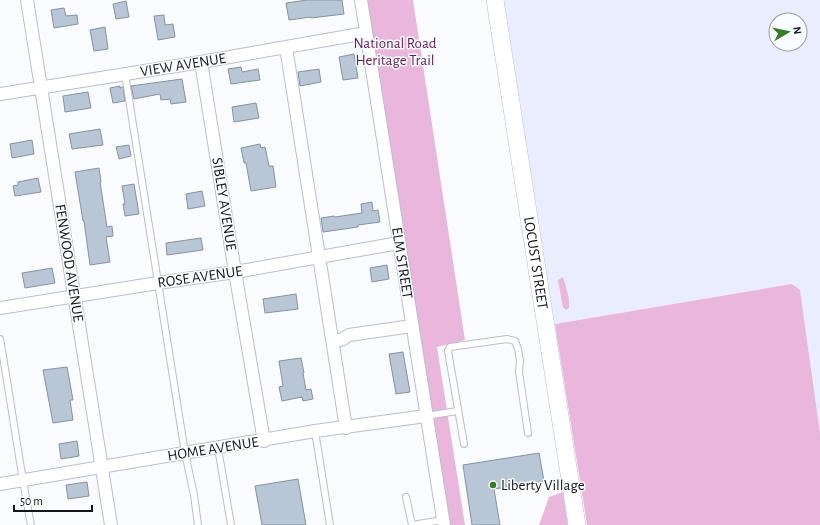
<svg xmlns="http://www.w3.org/2000/svg" width="820" height="525" font-family="'Alegreya Sans',sans-serif">
	<rect width="100%" height="100%" fill="#fafbff"/>
	<path fill="#eaedfd" fill-rule="evenodd" d="M504,0H820V433L800,291L793,284L555,324ZM776,20H800V44H776Z"/>
	<path fill="#e9b7dc" d="M361,0H413L465,340L437,347L465,525H444Z
		M563,277C566,288 570,297 569,308L566,310L563,307L558,280Z
		M792,284L800,290L820,433V525H587L555,324Z
		M563,492L568,525H539L549,497Z"/>
	<path fill="#b8c6d6" stroke="#8592a1" d="M307,0H342L344,14L311,18V17L289,20L286,3Z
		M126,1L129,17L116,19L113,4Z
		M64,8L66,16L77,15L78,24L54,28L51,10Z
		M164,15L165,25L173,24L175,37L158,40L154,16Z
		M105,27L108,49L94,51L90,30Z
		M354,54L358,78L343,80L339,57Z
		M241,67L242,72L258,69L260,80L231,84L228,69Z
		M319,69L321,82L300,86L298,72Z
		M182,79L186,102L171,104L170,99L161,100L160,94L134,99L131,86Z
		M120,86V88L123,87L125,101L113,103L110,88Z
		M88,92L91,108L65,112L63,96Z
		M256,103L259,118L234,122L232,107Z
		M100,129L103,145L72,149L69,134Z
		M32,140L34,154L12,158L10,144Z
		M260,144L261,148L265,147L269,166H273L276,187L251,191L246,163H244L241,148Z
		M129,145L131,156L119,159L116,147Z
		M99,168L101,182H100L107,227L112,226L113,236L106,237L110,262L90,265L84,221H83L75,172Z
		M38,178L41,192L15,196L13,186L18,185V182Z
		M134,184L139,214L125,216L123,204H125L122,186Z
		M202,191L205,206L188,209L186,194Z
		M372,202L373,211L378,210L380,222L358,225V227L323,232L321,218L334,216L335,217L362,213L361,204Z
		M201,238L203,250L167,255L166,243Z
		M387,265L389,279L372,282L370,268Z
		M52,268L55,283L25,288L22,273Z
		M296,294L298,309L265,313L263,299Z
		M403,352L410,392L396,394L389,354Z
		M301,358L304,373H303L306,390L311,389L313,399L303,401L302,397L282,401L279,387L283,386L279,361Z
		M67,367L73,400H70L73,420L53,423L43,370Z
		M77,441L79,456L61,459L59,444Z
		M539,453L544,481L494,489L500,525H472L463,465Z
		M298,479L306,525H262L255,486Z
		M87,482L89,496L68,499L66,485Z"/>
	<g fill="none" stroke-linecap="round" stroke-linejoin="round">
		<defs>
			<path id="lane" d="M125,74L185,453L194,495L198,525
				M0,339C11,401 19,463 31,525
				M426,416L457,411
				M315,431L330,525
				M464,444L448,351L450,347L507,339L515,341L518,349L520,361L519,372L528,433
				M218,448L231,525
				M406,497L412,525
				M412,525L443,520"/>
			<path id="street" d="M27,0L111,525
				M361,0L444,525
				M286,47L346,428
				M201,62L235,272L264,441
				M0,94L201,62L366,33
				M0,308L158,283L235,272L399,243
				M333,342L343,339L349,335L412,326
				M0,484L315,431L426,416"/>
			<g id="secondary">
				<path id="s1" d="M495,0L577,525"/>
			</g>
		</defs>
		<use href="#lane" stroke="#babdd0" stroke-width="8"/>
		<use href="#street" stroke="#babdd0" stroke-width="14"/>
		<use href="#secondary" stroke="#babdd0" stroke-width="18"/>
		<use href="#lane" stroke="#fff" stroke-width="6"/>
		<use href="#street" stroke="#fff" stroke-width="12"/>
		<use href="#secondary" stroke="#fff" stroke-width="17"/>
	</g>
	<circle fill="#337d24" stroke="#fafbff" stroke-width="1.5" cx="493" cy="485" r="4"/>
	<g text-anchor="middle" dominant-baseline="central" stroke-width="3" stroke-linejoin="round" paint-order="stroke">
		<g font-size="15" fill="#631d56" stroke="#fafbff">
			<text x="395" y="43">National Road<tspan x="395" dy="17">Heritage Trail</tspan></text>
		</g>
		<g font-size="15" fill="#14151c" stroke="#fafbff">
			<text transform="translate(183 65) rotate(-9)">VIEW AVENUE</text>
			<text transform="translate(224 204) rotate(81)">SIBLEY AVENUE</text>
			<text stroke="none"><textPath href="#s1" startOffset="266">LOCUST STREET</textPath></text>
			<text transform="translate(69 263) rotate(81)">FENWOOD AVENUE</text>
			<text transform="translate(402 263) rotate(81)">ELM STREET</text>
			<text transform="translate(200 277) rotate(-8)">ROSE AVENUE</text>
			<text transform="translate(213 449) rotate(-9)">HOME AVENUE</text>
		</g>
		<g font-size="15" fill="#14151c" stroke="#fafbff" text-anchor="start">
			<text x="501" y="485">Liberty Village</text>
		</g>
	</g>
	<g transform="translate(788 32) rotate(81)"><circle r="19" fill="#fafbff" stroke="#9e9fa4"/>
	<path d="M0-3L7 15L0 10L-7 15Z" fill="#337d24"/>
	<text y="-6" font-size="11" font-weight="bold" text-anchor="middle" fill="#14151c">N</text>
	</g>
	<path d="M14 505v6h78v-6" fill="none" stroke="#14151c" stroke-width="2"/>
	<text x="20" y="505" font-size="12" fill="#14151c" stroke="#fafbff" stroke-width="3" paint-order="stroke">50 m</text>
</svg>
